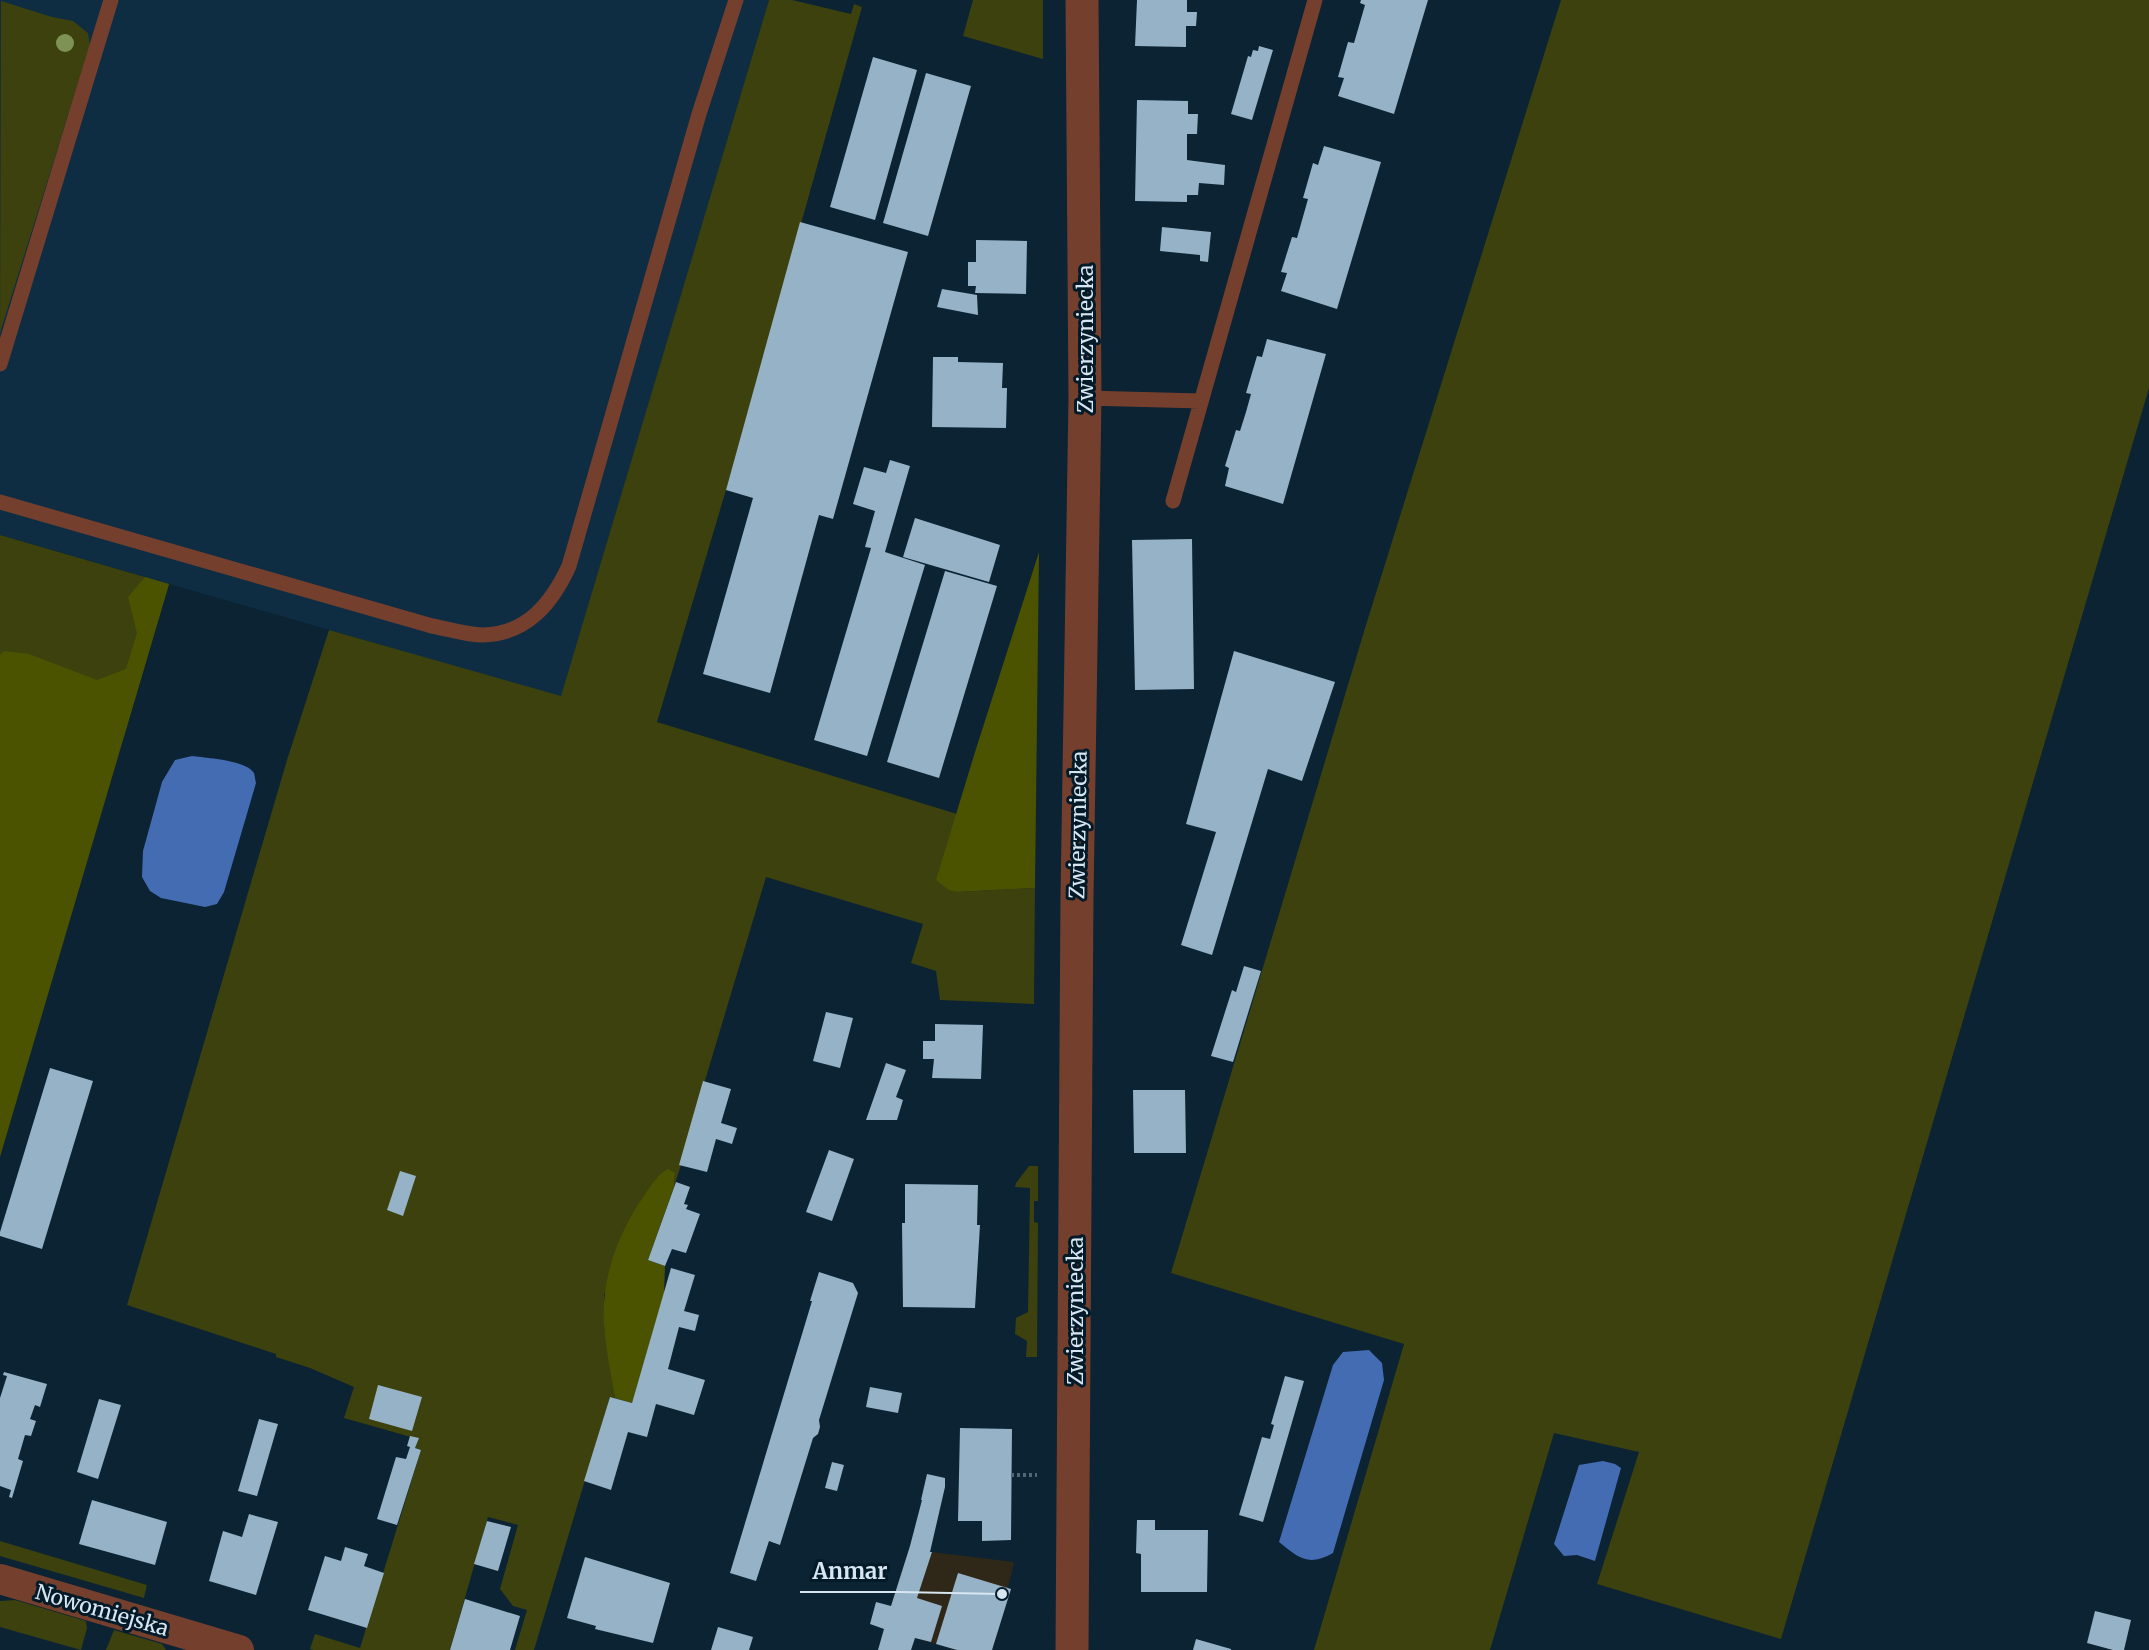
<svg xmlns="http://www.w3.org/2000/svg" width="2149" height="1650" font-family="Merriweather,serif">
	<rect width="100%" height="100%" fill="#0b2333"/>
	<path fill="#2f2717" d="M910,1546L932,1552L1014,1562L1008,1588L1011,1589L992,1650H957L884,1629Z"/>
	<path fill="#0e2d42" d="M0,0H769L561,697L0,535Z"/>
	<path fill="#3c410e" d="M769,0H792L851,14L854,4L862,7L726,490L657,722L957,814L937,880L957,892L1035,888L1034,1004L940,1000L936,971L911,963L923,924L766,877L680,1164L681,1165L674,1187L675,1173L604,1294V1325L615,1398L610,1397L534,1650H515L527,1610L513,1606L500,1589L518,1525L488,1517L450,1650H314L310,1649L315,1634L360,1648L421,1450L415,1448L418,1439L344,1418L354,1387L310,1368L276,1357V1354L127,1305L287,760L329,630L561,696Z
		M973,0H1043V59L963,36Z
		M1561,0H2149V388L1781,1639L1597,1584L1639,1452L1554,1433L1490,1650H1314L1404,1344L1171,1273L1366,625Z
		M1,1L52,17L73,21L88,33L90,45L0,333Z
		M0,535L169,584L122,743L0,708Z
		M1029,1166H1038V1201H1034V1222L1038,1223L1037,1357H1026L1027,1341L1015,1334L1016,1318L1028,1312L1030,1188L1015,1187L1016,1183Z
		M0,1541L147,1585L144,1598L0,1556Z
		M15,1600L86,1621L87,1628L81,1650L0,1627V1601Z
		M114,1630L162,1644L166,1650H106Z"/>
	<path fill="#4c5300" d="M1039,552L1035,888L957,892L949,890L936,880L975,752Z
		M145,577L169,584L0,1157V655L4,651L29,654L97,680L126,669L137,633L128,597Z
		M668,1169L675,1173L674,1187L648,1260L665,1266L664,1294L632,1403L615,1398C611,1374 606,1350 604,1325C601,1282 616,1239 639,1203C648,1191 655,1176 668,1169Z"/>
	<path fill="#446cb3" d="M192,756C206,758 246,760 254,773C255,776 255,780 256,783L224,892L217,904L205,907L161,898L150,891L142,877L143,851L162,782L175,760Z
		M1369,1350L1382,1363L1384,1380L1333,1553C1308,1567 1299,1558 1279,1542L1333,1365L1343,1352Z
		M1603,1461L1615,1464L1621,1468L1595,1561L1577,1555L1564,1556L1554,1544L1579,1465Z"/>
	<path fill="#96b2c6" d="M1137,0H1187V12H1197L1196,26H1186V47L1135,46Z
		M1361,0H1428L1394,114L1338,96L1344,78L1338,77L1348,42L1354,43L1365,5L1360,3Z
		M1259,46L1273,50L1252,120L1231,114L1248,56L1251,57L1253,50L1258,51Z
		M873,57L917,70L875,220L830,207Z
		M926,73L971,86L928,236L883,223Z
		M1137,100L1188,101V114H1198L1197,134H1187V160L1225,165L1224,185L1199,183L1198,195H1187V202L1135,201Z
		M1324,146L1381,162L1337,309L1281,291L1287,273L1281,272L1292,237L1297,238L1308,199L1303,198L1313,163L1318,165Z
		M800,222L908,252L833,519L819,515L770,693L703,674L753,498L726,490Z
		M1162,227L1211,232L1208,262L1200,261V255L1160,251Z
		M976,240L1027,241L1026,294L975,293L976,286H968V262H976Z
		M942,289L977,295L978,315L937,307Z
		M1267,339L1326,354L1283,504L1225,486L1229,468L1225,466L1236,430L1240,431L1246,412L1251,394L1246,393L1257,356L1262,357Z
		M933,357H958V362L1003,363L1002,388H1007L1006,428L932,427Z
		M890,460L910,466L885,552L925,565L867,756L814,740L871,548L865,547L875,511L853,504L864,467L886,473Z
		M915,518L1000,545L989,582L903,557Z
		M1192,539L1194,689L1135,690L1132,540Z
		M945,571L997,586L939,778L887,762Z
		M1234,651L1335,682L1302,781L1268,769L1212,955L1181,945L1216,832L1186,824Z
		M1244,966L1261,971L1233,1062L1211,1056L1232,990L1236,992Z
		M826,1012L853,1018L840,1068L813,1061Z
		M935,1024L983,1025L981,1079L932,1078L934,1059H923V1041H935Z
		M886,1063L906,1070L896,1097L903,1100L897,1120H866Z
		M50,1068L93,1081L42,1249L0,1236V1232Z
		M703,1081L731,1089L721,1123L737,1128L732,1144L716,1139L707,1172L679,1165Z
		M1133,1090H1185L1186,1153H1134Z
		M829,1150L854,1159L832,1221L806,1212Z
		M400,1171L416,1176L403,1216L387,1210Z
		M676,1182L690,1187L684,1204L688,1205L686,1209L700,1214L686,1253L672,1249L665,1266L648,1260Z
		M905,1184L978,1185L977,1225H980L975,1308L903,1307L902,1223H905Z
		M671,1268L695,1275L684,1311L699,1315L695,1331L679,1327L668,1369L705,1380L694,1415L656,1404L647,1437L628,1432L611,1490L584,1481L610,1397L632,1403Z
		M819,1272L853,1283L858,1293L819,1420L820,1427L818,1434L813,1438L780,1545L769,1541L756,1581L730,1573L812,1301H810Z
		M4,1372L47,1384L40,1407L35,1405L30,1419L36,1421L31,1436L25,1435L18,1459L23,1461L12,1498L9,1497L11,1490L0,1486V1398L7,1376L3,1375Z
		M1285,1376L1304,1381L1263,1522L1239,1515L1262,1437L1270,1439L1274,1425L1271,1424Z
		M378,1385L422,1397L412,1431L369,1419Z
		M870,1387L902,1393L898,1413L866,1407Z
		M99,1399L121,1405L98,1479L77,1472Z
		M259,1419L278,1424L257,1496L238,1491Z
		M960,1428L1012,1429L1011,1540L982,1541V1521H958Z
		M410,1436L419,1438L415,1448L421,1450L397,1525L377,1519L396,1457L406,1459L410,1447L407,1446Z
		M832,1462L844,1465L837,1491L825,1488Z
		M927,1474L945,1478V1487L930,1552H932L917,1598L942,1606L931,1642L915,1638L911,1650H878L884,1629L870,1624L876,1602L891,1606L910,1546L922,1500H921Z
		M92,1500L167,1522L155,1565L79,1544Z
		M249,1514L278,1522L256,1595L209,1581L223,1531L242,1537Z
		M1137,1520H1155V1530H1208L1207,1592H1141V1554L1136,1553Z
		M487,1521L511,1527L498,1571L474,1564Z
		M345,1547L368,1554L364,1566L384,1573L367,1628L308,1610L325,1556L341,1561Z
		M585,1557L670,1583L653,1643L595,1629L596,1626L567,1618Z
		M958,1573L1011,1589L992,1650H957L936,1644Z
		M465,1599L520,1616L510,1650H450Z
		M2095,1611L2131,1620L2124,1650H2113L2087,1643Z
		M718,1627L753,1637L749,1650H711Z
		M1196,1639L1231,1649V1650H1193Z"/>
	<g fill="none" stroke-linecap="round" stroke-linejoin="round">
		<path stroke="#516674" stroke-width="4" stroke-dasharray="3 3" stroke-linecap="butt" d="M1011,1475H1037"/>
		<path stroke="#753f2d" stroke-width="15" d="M0,364L111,0
			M1085,398L1201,401
			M1173,501L1315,0
			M0,502L432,626C449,629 466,635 483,635C527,634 552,603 569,566L699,114L736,0"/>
		<path stroke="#753f2d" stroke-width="30" d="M0,1579L239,1650"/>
		<path stroke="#753f2d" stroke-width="33" d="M1072,1650L1077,897L1085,398L1082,0"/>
	</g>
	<circle fill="#7f9255" cx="65" cy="43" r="9"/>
	<g text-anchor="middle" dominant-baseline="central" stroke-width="6" stroke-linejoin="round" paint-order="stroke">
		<g font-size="21" fill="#d8e6f1" stroke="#031a29">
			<text transform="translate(1085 339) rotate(-90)">Zwierzyniecka</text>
			<text transform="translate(1078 825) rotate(-89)">Zwierzyniecka</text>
			<text transform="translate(1075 1311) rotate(-90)">Zwierzyniecka</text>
			<text transform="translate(102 1610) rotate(16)">Nowomiejska</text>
		</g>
	</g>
	<path fill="none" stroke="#d8e6f1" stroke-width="2" d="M1002 1594L899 1592H800"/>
	<circle fill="#d8e6f1" stroke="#031a29" stroke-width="2" cx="1002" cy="1594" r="6"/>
	<g font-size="22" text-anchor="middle" font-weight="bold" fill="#d8e6f1" stroke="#031a29" stroke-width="6" stroke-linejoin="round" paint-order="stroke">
		<text x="850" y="1579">Anmar</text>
	</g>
</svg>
